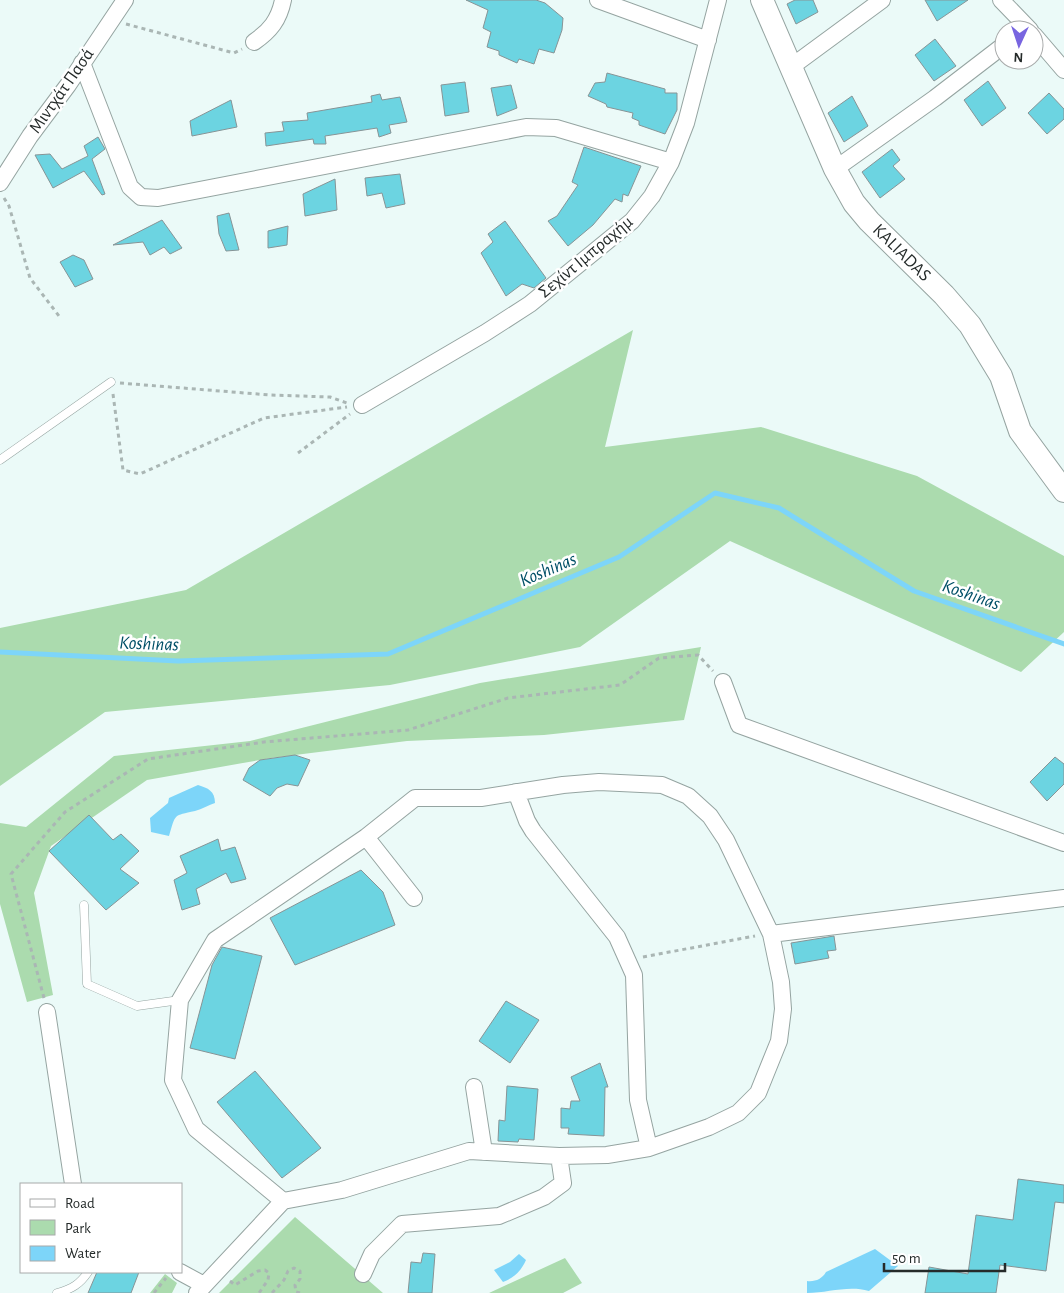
<svg xmlns="http://www.w3.org/2000/svg" width="1064" height="1293" font-family="'Alegreya Sans',sans-serif">
	<rect width="100%" height="100%" fill="#ebfaf8"/>
	<path fill="#abdbae" d="M633,330L605,447L761,427L917,476L1064,556V632L1021,672L730,541L580,647L390,685L105,712L0,786V628L186,590Z
		M701,647L684,720L544,735L407,741L271,758L147,780L51,846L34,893L53,995L27,1002L0,904V823L26,827L114,756L250,741L480,683Z
		M295,1217L383,1293H219Z
		M565,1258L582,1283L563,1293H489Z
		M165,1274L177,1283L172,1293H150Z"/>
	<path fill="#7dd5f9" d="M198,785C208,788 215,791 215,803C209,805 202,809 195,811C173,816 176,813 169,836L151,832L150,818L168,803L169,798Z
		M875,1249L898,1266L869,1291C848,1285 828,1293 807,1293V1281C815,1282 822,1279 826,1272Z
		M519,1254L526,1260C521,1271 514,1278 503,1282L494,1270L510,1262Z"/>
	<g fill="none" stroke-linecap="round" stroke-linejoin="round">
		<path stroke="#7dd5f9" stroke-width="5" d="M0,652L178,661L388,654L619,557L715,493L779,508L914,591L1064,644"/>
	</g>
	<path fill="#6cd4e1" stroke="#879496" d="M466,0H536L545,3L563,18L562,30L554,53L539,49L534,64L519,59L517,63L499,55V51L487,47L491,32L483,28L488,10Z
		M795,0H813L818,12L796,24L787,4Z
		M925,0H968L937,21Z
		M935,39L956,66L934,81L915,55Z
		M607,73L665,89V93H677V110L665,134L639,125V121L632,118L633,113L607,107L606,104L588,96L595,83L605,82Z
		M988,81L1006,108L982,126L964,100Z
		M465,82L469,112L445,116L441,85Z
		M511,85L517,108L497,116L491,88Z
		M1049,93L1064,109V119L1047,134L1028,113Z
		M380,94L382,100L400,97L407,122L389,125L391,133L379,137L377,128L325,136L326,144H314L313,139L266,146L265,133L284,131L282,122L308,120L307,113L372,102L371,96Z
		M852,96L868,126L844,142L828,113Z
		M231,100L237,127L192,136L190,121Z
		M98,137L105,149L92,159L105,194L102,195L84,171L53,188L35,155L50,154L62,169L88,156L84,146Z
		M584,147L641,166L628,196L623,194L622,202L615,199L593,225L568,246L548,221L557,216L578,185L572,182Z
		M892,149L900,160L893,166L905,179L880,198L862,172Z
		M400,174L405,204L386,208L382,193L367,196L365,178Z
		M335,179L337,210L305,216L303,194Z
		M229,213L239,250L226,251L219,234L217,216Z
		M162,220L182,248L170,254L164,247L150,255L143,242L113,245Z
		M505,221L546,278L534,288L522,284L506,296L481,253L493,242L488,234Z
		M288,226L287,245L268,248V231Z
		M73,255L84,260L93,279L75,287L60,262Z
		M295,755L310,760L298,786L287,784L277,788L270,796L243,780L249,768L260,760Z
		M1055,757L1064,764V784L1047,801L1030,782Z
		M89,815L113,840L121,834L139,851L120,869L139,883L106,910L49,851Z
		M218,839L221,851L235,847L246,879L231,883L226,873L196,889L200,904L182,910L174,880L187,873L180,856Z
		M361,870L383,892L395,925L295,965L270,918Z
		M834,936L836,950L827,951L829,958L795,964L791,943Z
		M222,947L262,956L235,1059L190,1048L212,965Z
		M506,1001L539,1020L510,1063L479,1041Z
		M600,1063L608,1087H605L604,1136L568,1134L569,1128H561V1108L570,1109L571,1101H580L571,1077Z
		M255,1071L321,1148L282,1178L217,1102Z
		M507,1086L538,1089L534,1140L519,1139L518,1142L498,1141L499,1120L505,1121Z
		M1018,1179L1064,1185V1203L1055,1202L1046,1271L1000,1265L996,1293H925L929,1267L968,1274L976,1215L1013,1220Z
		M423,1253L435,1254L432,1293H408L411,1262L421,1263Z
		M97,1272H139L131,1293H88Z"/>
	<g fill="none" stroke-linecap="round" stroke-linejoin="round">
		<defs>
			<path id="lane" d="M0,460L111,382
				M84,905L87,984L137,1006L180,1000
				M57,1293C72,1289 80,1284 88,1272"/>
			<path id="street" d="M598,0L708,40
				M1001,0L1030,30
				M1034,35L1064,70
				M254,42C270,31 279,20 283,0
				M82,63L130,187L141,197L158,198L526,127L556,128L671,162
				M791,67L882,0
				M835,169L935,98L1004,45
				M0,183L30,136L68,85L125,0
				M362,405L485,333L530,304L632,221L652,196L671,162L686,123L718,0
				M723,682L739,725L1064,843
				M599,782L662,785L688,796L710,816L726,840L771,934L781,982L783,1009L779,1041L758,1093L738,1113L709,1127L649,1148L607,1155L559,1156L469,1151L342,1190L283,1201L196,1129L173,1080L180,1000L215,940L366,837L415,798H481L563,785Z
				M516,792L527,821L533,831L617,937L634,975L638,1100L649,1148
				M366,837L414,898
				M771,934L1064,898
				M47,1012L73,1184
				M474,1087L484,1152
				M180,1272L204,1285
				M363,1274L372,1254L402,1224L499,1216L544,1197L563,1183L559,1156
				M197,1293L283,1201"/>
			<g id="secondary">
				<path id="s1" d="M762,0L835,169L854,203L869,221L944,295L970,325L1001,376L1020,431L1064,491"/>
			</g>
		</defs>
		<use href="#lane" stroke="#95a4a1" stroke-width="9"/>
		<use href="#street" stroke="#95a4a1" stroke-width="18"/>
		<use href="#secondary" stroke="#95a4a1" stroke-width="24"/>
		<path stroke="#aab6b4" stroke-width="3" stroke-dasharray="4 4" stroke-linecap="butt" d="M126,24L234,53L242,49
			M4,198L9,206L30,278L59,316
			M120,383L270,395L330,397L347,403
			M113,394L123,470L140,474L264,418L347,407
			M298,453L350,414
			M643,957L755,936
			M44,998L11,874L65,812L148,759L264,742L408,730L508,698L620,685L659,658L698,655L713,671
			M230,1281L235,1285L258,1271L265,1270L269,1273L268,1280L259,1293
			M154,1293L166,1278
			M272,1293L284,1280L288,1271L294,1268L300,1271V1279L295,1285L296,1292L300,1293"/>
		<use href="#lane" stroke="#fff" stroke-width="8"/>
		<use href="#street" stroke="#fff" stroke-width="16"/>
		<use href="#secondary" stroke="#fff" stroke-width="22"/>
	</g>
	<g text-anchor="middle" dominant-baseline="central" stroke-width="5" stroke-linejoin="round" paint-order="stroke">
		<g font-size="18" fill="#252b2a" stroke="#fff">
			<text transform="translate(62 91) rotate(-55)">Μιντχάτ Πασά</text>
			<text stroke="none"><textPath href="#s1" startOffset="292">KALIADAS</textPath></text>
			<text transform="translate(586 257) rotate(-40)">Σεχίντ Ιμπραχήμ</text>
		</g>
		<g font-size="19" font-style="italic" fill="#004f67" stroke="#fff">
			<text transform="translate(548 570) rotate(-23)">Koshinas</text>
			<text transform="translate(971 595) rotate(19)">Koshinas</text>
			<text transform="translate(149 644) rotate(2)">Koshinas</text>
		</g>
	</g>
	<rect x="20" y="1183" width="162" height="90" fill="#ffffff" stroke="#a8aaaa"/>
	<rect x="30" y="1199" width="25" height="8" fill="#ffffff" stroke="#a8aaaa"/>
	<text x="65" y="1208" font-size="15" fill="#252b2a">Road</text>
	<rect x="30" y="1220" width="25" height="15" fill="#abdbae" stroke="#a8aaaa"/>
	<text x="65" y="1233" font-size="15" fill="#252b2a">Park</text>
	<rect x="30" y="1246" width="25" height="15" fill="#7dd5f9" stroke="#a8aaaa"/>
	<text x="65" y="1258" font-size="15" fill="#252b2a">Water</text>
	<g transform="translate(1019 45) rotate(183)"><circle r="24" fill="#ffffff" stroke="#a8aaaa"/>
	<path d="M0-4L9 19L0 12L-9 19Z" fill="#7865e0"/>
	<text y="-8" font-size="14" font-weight="bold" text-anchor="middle" fill="#252b2a">N</text>
	</g>
	<path d="M884 1263v8h121v-8" fill="none" stroke="#252b2a" stroke-width="2.5"/>
	<text x="892" y="1263" font-size="15" fill="#252b2a" stroke="#ffffff" stroke-width="4" paint-order="stroke">50 m</text>
</svg>
